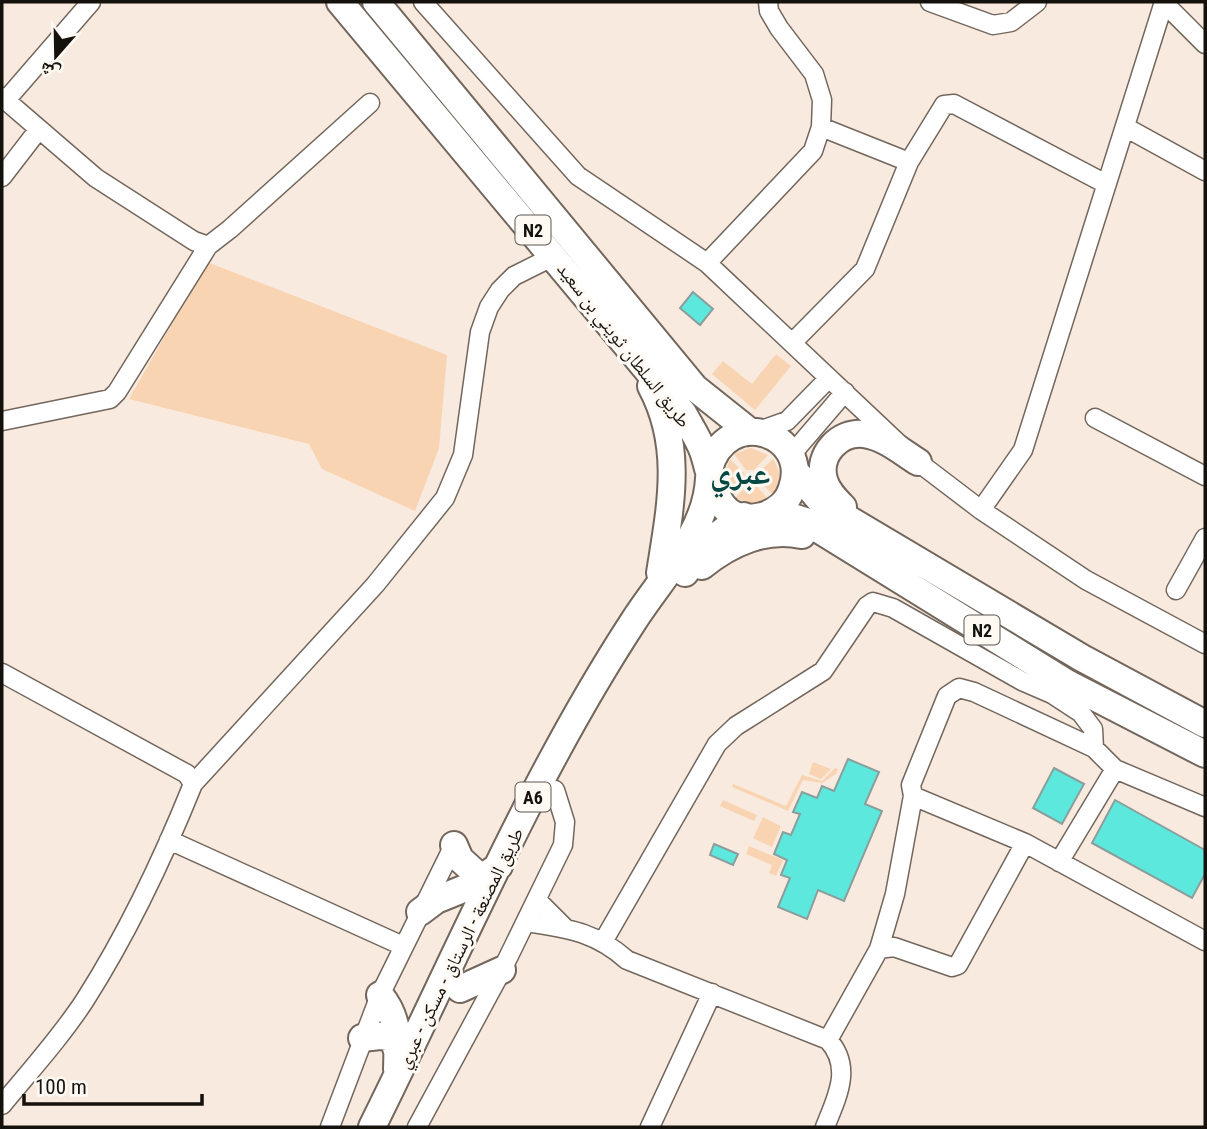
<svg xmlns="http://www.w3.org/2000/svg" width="1207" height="1129" font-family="'Roboto Condensed','Noto Naskh Arabic',sans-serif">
	<rect width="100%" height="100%" fill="#f8eade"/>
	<path fill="#f9d4b3" d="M207,262L447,355L439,448L415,511L322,469L309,444L129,399Z
		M776,354L791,366L755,410L712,374L723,361L752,384Z
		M751,448L768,455L754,470H746L734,454Z
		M730,459L745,474L744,479L730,494L724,476Z
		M773,459C781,471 782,484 773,495L758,480V473Z
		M749,483L755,484L768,499L752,504L735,498Z
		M813,762L831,769L821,779L809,774Z
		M835,768L838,769L836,774L822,783L803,780L788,811L732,787L733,784L786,806L802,775L822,781Z
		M723,800L757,815L754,821L720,806Z
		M763,817L781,826L772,847L753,838Z
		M749,846L783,860L776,876L769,873L772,865L746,854Z"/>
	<path fill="#5de8de" stroke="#8a9e9c" stroke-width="2" d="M693,292L713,309L700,325L680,308Z
		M848,759L879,772L865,804L882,811L844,901L818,890L807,919L778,907L790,878L781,875L787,860L774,854L783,832L791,835L800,814L793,812L802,792L817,798L822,786L834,791Z
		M1054,768L1084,784L1062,824L1033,808Z
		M1115,800L1205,850V874L1192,898L1092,843Z
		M714,844L738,854L733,865L710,855Z"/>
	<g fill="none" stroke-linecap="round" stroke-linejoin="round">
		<defs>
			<path id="minor" d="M423,2L578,176L707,263L918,462L981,510L1086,580L1205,644
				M930,2L993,25L1011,22L1037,2
				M1163,2L1205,44
				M2,97L96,178L194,241L208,246
				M6,100L91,2
				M821,127L909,162
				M1125,127L1205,171
				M2,177L39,129
				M707,263L813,151L821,127L822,100L814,74L779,28L769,11L768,2
				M792,343L865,269L909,162L944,105L954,104L1106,184
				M1095,418L1205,476
				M2,421L110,399L117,392L208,246L230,229L370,103
				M759,431L787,421L829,378
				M791,455L845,392
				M981,510L1023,450L1164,2
				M1176,590L1205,538
				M2,673L187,774L193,784C164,856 127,934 85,1000C61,1037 30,1071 2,1105
				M193,784L375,585L445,498L463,455L480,332L489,307L500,290L514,276L554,256
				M913,796L1025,843L1205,941
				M169,840L403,946
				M1059,862L1115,769
				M537,900L566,929
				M526,922C568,929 594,931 627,960L828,1040C853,1067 837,1097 825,1127
				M604,940L717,744L736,726L823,671L867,606L873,602L893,608L1022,681L1052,694L1081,713L1093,729L1094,748L1115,769L1205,807
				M879,949L894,947L952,967L958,965L1025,843
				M828,1040L879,949L895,894L913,796L911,785L947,696L959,688L974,692L1094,748
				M330,1127L380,995L454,845
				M417,1127L502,970L563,845L565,822L555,790
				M650,1127L712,993"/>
			<path id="highway" d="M340,2L683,413C690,426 698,438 703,451C713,481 715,527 762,516C776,512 788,502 792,488C811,432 726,405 709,469
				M376,2L695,388L749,431
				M651,386C684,447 670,509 660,573
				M795,471L823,504L1082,658L1205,724
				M843,507C835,499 827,491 824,480C817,455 839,431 864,434C883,436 902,452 918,462
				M759,517L786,515L805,521L1067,683L1205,754
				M702,566C730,543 766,527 802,535
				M685,573L709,541L744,516
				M454,845L460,859L481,878
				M420,912L436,900L468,887L499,866
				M460,989L502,970
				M380,995C399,1018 398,1041 397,1069
				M362,1038L380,1036L393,1038L398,1054
				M372,1127C456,958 530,780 633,622C661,578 707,532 709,478"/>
		</defs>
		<use href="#minor" stroke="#73675d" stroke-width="21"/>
		<use href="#highway" stroke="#73675d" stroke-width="30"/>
		<use href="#minor" stroke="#fff" stroke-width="18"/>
		<use href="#highway" stroke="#fff" stroke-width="26"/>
	</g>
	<g text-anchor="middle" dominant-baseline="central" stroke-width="6" stroke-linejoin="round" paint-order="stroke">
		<g fill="#fff9f4" stroke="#5b5752" stroke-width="2">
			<rect x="515.5" y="215.5" width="35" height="29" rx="5"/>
			<rect x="964.5" y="615.5" width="35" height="29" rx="5"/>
			<rect x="515.5" y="782.5" width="35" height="29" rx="5"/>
		</g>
		<g font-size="18" font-weight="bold" fill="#15110d">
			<text x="533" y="230">N2</text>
			<text x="982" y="630">N2</text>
			<text x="533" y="797">A6</text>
		</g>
		<g font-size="19" fill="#15110d" stroke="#fff9f4">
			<text transform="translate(624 345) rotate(52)">طريق السلطان ثويني بن سعيد</text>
			<text transform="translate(460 948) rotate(-64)">طريق المصنعة - الرستاق - مسكن - عبري</text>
		</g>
		<g font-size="33" font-weight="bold" fill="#074844" stroke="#fff9f4">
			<text x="740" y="472">عبري</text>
		</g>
	</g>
	<rect width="1207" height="1129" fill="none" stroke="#15110d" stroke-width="7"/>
	<g transform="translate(56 56) rotate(200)" stroke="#fff9f4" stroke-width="5" paint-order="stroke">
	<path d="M0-5L12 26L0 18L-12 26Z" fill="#15110d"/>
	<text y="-10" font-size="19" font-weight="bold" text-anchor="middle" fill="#15110d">ش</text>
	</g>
	<path d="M24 1094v10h178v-10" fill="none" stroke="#15110d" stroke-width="3.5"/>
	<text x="35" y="1094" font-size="21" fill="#15110d" stroke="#fff9f4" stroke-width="5" paint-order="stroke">100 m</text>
</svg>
